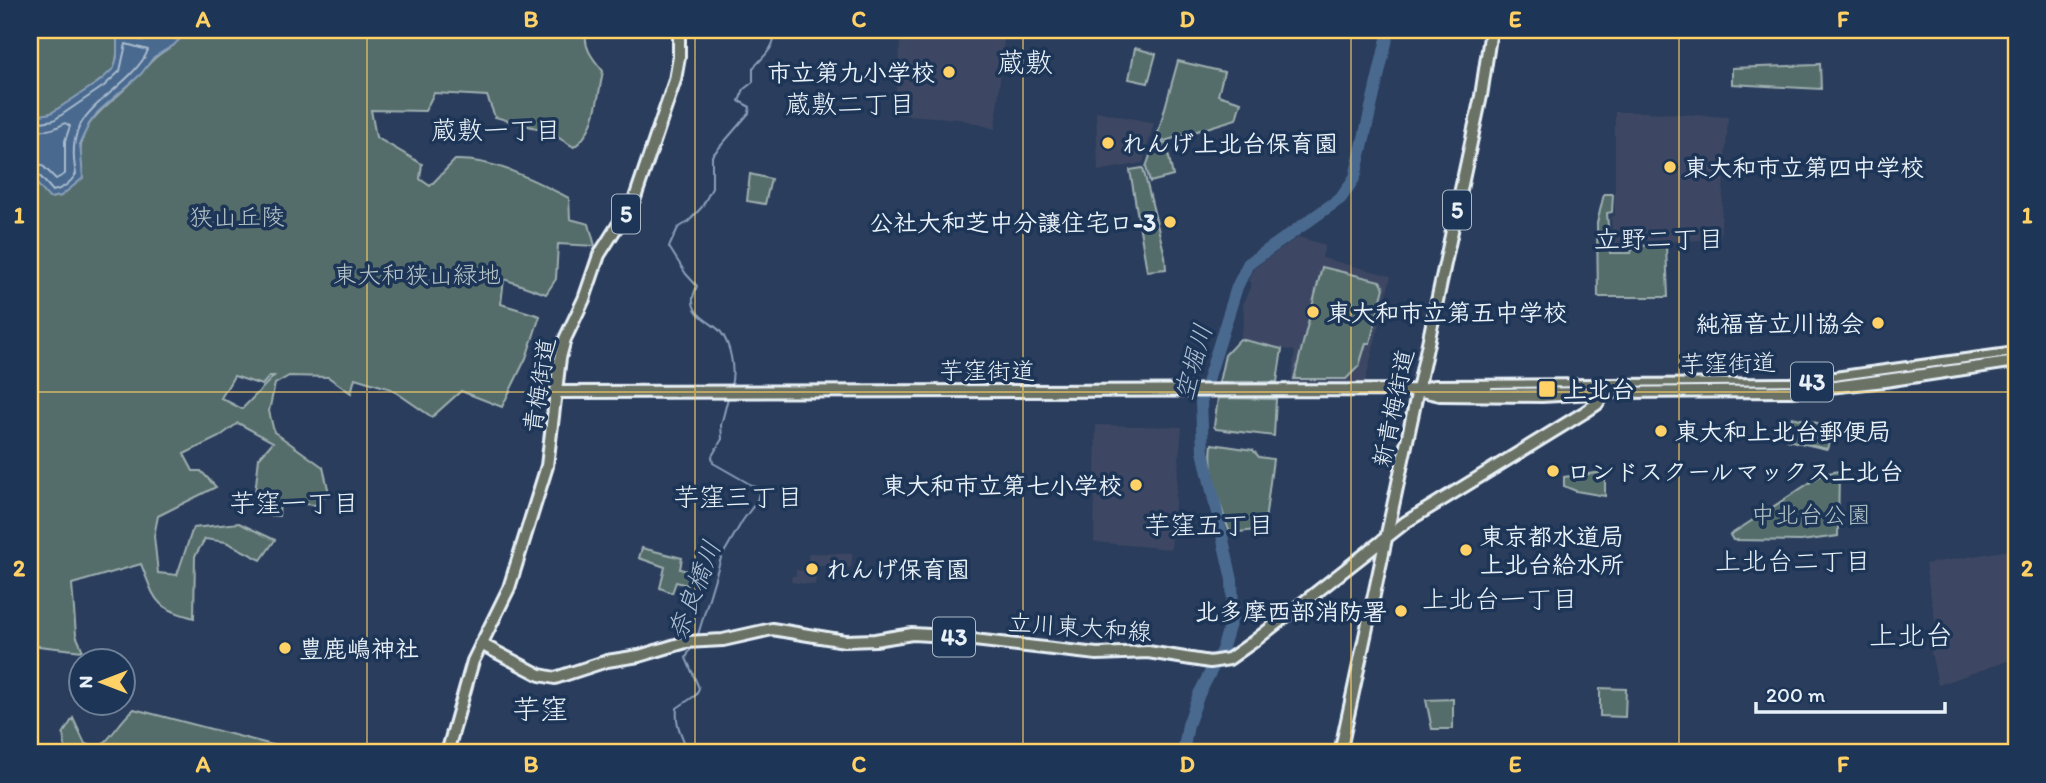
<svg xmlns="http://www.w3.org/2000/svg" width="2046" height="783" font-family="Itim,'Klee One',sans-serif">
	<rect width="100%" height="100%" fill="#2b3d5c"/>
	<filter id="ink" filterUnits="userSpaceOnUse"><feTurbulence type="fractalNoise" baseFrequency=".0143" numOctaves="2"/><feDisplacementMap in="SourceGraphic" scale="14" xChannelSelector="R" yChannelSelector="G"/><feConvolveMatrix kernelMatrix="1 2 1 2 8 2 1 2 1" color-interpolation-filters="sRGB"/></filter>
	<g filter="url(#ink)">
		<path fill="#3c4763" d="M901,30H1005L995,129L960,119L894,114Z
			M1096,111L1154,123L1143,163L1098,171Z
			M1615,112H1647L1728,117L1720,239L1632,243L1631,248H1614L1611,217L1615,216Z
			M1298,237L1325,245L1322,258L1391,276L1365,382H1291L1295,351L1262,345L1240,338L1244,321L1243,303L1252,283L1248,281L1254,268Z
			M1096,425L1182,427L1171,549L1094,542Z
			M2016,549V658L1938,685L1930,647L1939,642L1925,564Z
			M809,553L852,554V565L850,568L817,566L815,585L791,582L792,576H796V570L806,571Z"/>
		<path fill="#546d6a" stroke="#9eafb1" stroke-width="2" fill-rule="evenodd" d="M30,30H117C117,42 119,57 114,68C109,76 61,109 51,113C44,117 37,114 30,112Z
			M127,30H587C582,46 593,59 603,71C598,95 596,132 574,147L547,131L495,117L487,96L434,93L425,111L371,110L376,137L422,164L420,179L430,186L455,160C496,159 533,180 569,198L570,219L589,224L595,246L558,244L556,279L546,294L504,279L501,304L540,316L526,358L502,407L461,391L432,417L391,389L355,378L351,393L328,377L289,376L275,384L269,411L274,432L323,467L329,493L315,505L280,502L279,516L266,515L255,493L259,458L273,442L238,423L219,437L184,454L193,471H201L216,487L158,516L154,536L158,573L177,575L193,528L239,523L275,540L261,560L226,542L205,539L195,556L194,618C153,607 156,601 141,564L72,584L76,635L83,651L30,645V176L50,198L61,196L83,172C71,126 102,112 129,85C148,67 150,58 174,45L173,37C156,39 137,47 127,30ZM234,376L262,385L270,376H274L242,409L221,398Z
			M1135,48L1156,54L1148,83L1129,79Z
			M1178,61L1224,72L1218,95L1241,102L1236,119L1155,144Z
			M1820,63L1821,89L1732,84V68L1816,65Z
			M1166,143L1173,176L1150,182L1146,167L1153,147Z
			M1143,168L1165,256L1166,269L1147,271L1130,170Z
			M750,174L771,179L765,204L747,201Z
			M1604,194H1613L1612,212L1607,213L1610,253H1631L1633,246L1666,245L1668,297H1598L1597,223Z
			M1322,267L1380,281L1384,288L1370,343H1366L1359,366L1346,379H1294Z
			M1240,339L1282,349L1277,382H1219L1225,355Z
			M1218,398L1276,399L1274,436L1216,429L1214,426Z
			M1792,417L1834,427L1827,449L1787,440Z
			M1212,444L1253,450L1259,457L1273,459L1264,529L1230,533C1220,505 1208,474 1212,444Z
			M1839,471L1838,536L1801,541L1733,540L1730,535L1823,474Z
			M1605,472V496L1576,491L1564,486V477Z
			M642,548L682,558L680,569L691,572L687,585L676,582L672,593L660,588L665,567L639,558Z
			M1600,688L1626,689L1625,717L1600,716Z
			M1453,699V729H1432L1426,700Z
			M134,709L280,747L293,753H66L63,734L73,718L85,744L99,748C114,735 119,722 134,709Z"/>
		<path fill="#49698f" stroke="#899fb9" stroke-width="2" d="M117,30H127C139,52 162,30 179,40L174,45L154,57L141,74L98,112L89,124L80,143L83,178L61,196L49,198L30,176V112L41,115L51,113L100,81L114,68L117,57Z"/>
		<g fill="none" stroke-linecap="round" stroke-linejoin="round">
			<path stroke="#a8bbce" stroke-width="2" d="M30,119L41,122L54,120L104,86L120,71L126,44L148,50C145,59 136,69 129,76C95,109 65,119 76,174C71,182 63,189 53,191L38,174L30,171
				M30,128C43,133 54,130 65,123L70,126L65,141V174L56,179L42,165L30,162"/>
			<path stroke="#899fb9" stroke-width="2" d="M731,386C735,370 731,344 720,331C711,322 694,316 693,302C692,297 695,291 697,286L686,274L669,247L678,228L688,222L702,207L712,188V156L749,113L750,107L739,101L744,89L753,82V68C763,57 777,47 774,30
				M697,638L721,558L743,520L757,501L759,493L755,487L713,463L712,456L722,439L721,425L728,398
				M687,753C684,735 675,730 677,708L696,695L699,688L686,658L692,646"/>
			<path stroke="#49698f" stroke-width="12" d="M1183,753L1188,725L1199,694L1222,650L1233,614L1232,580L1203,451L1201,402L1237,287L1248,264L1341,198L1355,177L1389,30"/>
			<defs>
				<path id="major" d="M1420,390L1434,386L1791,384L2016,353
					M556,392L1418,390L1440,395L1542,396L1611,392L1792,391L1885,381L2016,361
					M481,644L540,675L555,678L607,661L639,656L686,642L723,640L772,629L845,641L875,640L912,634L930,635L1097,654L1148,652L1210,662L1229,659L1253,642L1406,522L1585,412L1597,404L1605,393
					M447,753L473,661L509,588L547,466L560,358L565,339L584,299L599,255L635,198L675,80L679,57V30
					M1340,753L1481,96L1491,30"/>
			</defs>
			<use href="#major" stroke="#e8f1f8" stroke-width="16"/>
			<use href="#major" stroke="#6b7165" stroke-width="10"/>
			<path stroke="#e8f1f8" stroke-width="2" d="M1492,388L1805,385L2016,356"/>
		</g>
	</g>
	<path fill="none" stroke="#ffd166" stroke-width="2" stroke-opacity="0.55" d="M367,30V753M695,30V753M1023,30V753M1351,30V753M1679,30V753M30,392H2016"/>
	<g fill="#ffd166" stroke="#1d3557" stroke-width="2.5">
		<circle cx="949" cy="72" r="7"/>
		<circle cx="1108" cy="143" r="7"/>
		<circle cx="1670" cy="167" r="7"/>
		<circle cx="1170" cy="222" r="7"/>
		<circle cx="1313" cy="312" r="7"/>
		<circle cx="1878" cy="323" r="7"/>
		<rect x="1538" y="380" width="18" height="18" rx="3.5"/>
		<circle cx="1661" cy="431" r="7"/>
		<circle cx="1553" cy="471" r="7"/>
		<circle cx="1136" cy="485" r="7"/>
		<circle cx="1466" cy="550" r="7"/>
		<circle cx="812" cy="569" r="7"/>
		<circle cx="1401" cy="611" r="7"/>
		<circle cx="285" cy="648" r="7"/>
	</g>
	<g text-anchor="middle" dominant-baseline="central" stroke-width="7" stroke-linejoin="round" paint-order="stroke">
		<g fill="#1d3557" stroke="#abb9c8" stroke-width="2">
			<rect x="1443" y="190.5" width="28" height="39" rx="5"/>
			<rect x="612" y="194.5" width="28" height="39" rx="5"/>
			<rect x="1791" y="362.5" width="42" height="39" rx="5"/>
			<rect x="933" y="617.5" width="42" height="39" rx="5"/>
		</g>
		<g font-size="23" font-weight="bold" fill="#e8f1f8">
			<text x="1457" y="210">5</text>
			<text x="626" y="214">5</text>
			<text x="1812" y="382">43</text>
			<text x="954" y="637">43</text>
		</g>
		<g font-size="24" font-weight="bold" fill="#e8f1f8" stroke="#1d3557" text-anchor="start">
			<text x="935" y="72" text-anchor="end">市立第九小学校</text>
			<text x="1122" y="143">れんげ上北台保育園</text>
			<text x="1684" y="167">東大和市立第四中学校</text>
			<text x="1156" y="222" text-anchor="end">公社大和芝中分譲住宅ロ-3</text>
			<text x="1327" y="312">東大和市立第五中学校</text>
			<text x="1864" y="323" text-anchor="end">純福音立川協会</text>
			<text x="1563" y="389">上北台</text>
			<text x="1675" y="431">東大和上北台郵便局</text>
			<text x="1567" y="471">ロンドスクールマックス上北台</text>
			<text x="1122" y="485" text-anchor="end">東大和市立第七小学校</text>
			<text x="1480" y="536">東京都水道局<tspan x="1480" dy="28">上北台給水所</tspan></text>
			<text x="826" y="569">れんげ保育園</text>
			<text x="1387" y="611" text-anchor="end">北多摩西部消防署</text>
			<text x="299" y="648">豊鹿嶋神社</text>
		</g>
		<g font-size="24" fill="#b4c3c6" stroke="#1d3557">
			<text x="237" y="216">狭山丘陵</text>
			<text x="417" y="274">東大和狭山緑地</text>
			<text x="1811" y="514">中北台公園</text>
		</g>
		<g font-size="24" fill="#e8f1f8" stroke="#1d3557">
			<text transform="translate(1728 363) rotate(-1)">芋窪街道</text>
			<text x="987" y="370">芋窪街道</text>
			<text transform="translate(539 385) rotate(-81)">青梅街道</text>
			<text transform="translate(1393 408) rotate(-78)">新青梅街道</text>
			<text transform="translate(1080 627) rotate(4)">立川東大和線</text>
		</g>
		<g font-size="26" fill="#e8f1f8" stroke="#1d3557">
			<text x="850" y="104">蔵敷二丁目</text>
			<text x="496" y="130">蔵敷一丁目</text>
			<text x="1659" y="239">立野二丁目</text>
			<text x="738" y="497">芋窪三丁目</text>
			<text x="294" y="503">芋窪一丁目</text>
			<text x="1209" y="525">芋窪五丁目</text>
			<text x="1793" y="561">上北台二丁目</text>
			<text x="1500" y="599">上北台一丁目</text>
		</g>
		<g font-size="26" font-style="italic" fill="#b0c1d3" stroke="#1d3557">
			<text transform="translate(1193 362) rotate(-74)">空堀川</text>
			<text transform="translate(694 590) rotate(-69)">奈良橋川</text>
		</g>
		<g font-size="28" fill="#e8f1f8" stroke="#1d3557">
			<text x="1025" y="62">蔵敷</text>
			<text x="1911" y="635">上北台</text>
			<text x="540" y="709">芋窪</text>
		</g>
	</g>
	<rect width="2046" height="783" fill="none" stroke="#1d3557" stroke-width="77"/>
	<g transform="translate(102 682) rotate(270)"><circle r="33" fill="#1d3557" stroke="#6e8097" stroke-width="2"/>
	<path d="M0-5L12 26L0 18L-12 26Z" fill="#ffd166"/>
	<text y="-10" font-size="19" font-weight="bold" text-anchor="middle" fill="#e8f1f8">N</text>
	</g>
	<path d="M1756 702v10h189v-10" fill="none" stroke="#e8f1f8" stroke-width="3.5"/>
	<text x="1766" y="702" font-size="21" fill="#e8f1f8" stroke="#1d3557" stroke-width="5" paint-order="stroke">200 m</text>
	<rect x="38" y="38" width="1970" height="706" fill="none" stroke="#ffd166" stroke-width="2.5"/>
	<g font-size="23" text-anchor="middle" font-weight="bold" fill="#ffd166">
		<text x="203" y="27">A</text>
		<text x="531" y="27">B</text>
		<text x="859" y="27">C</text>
		<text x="1187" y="27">D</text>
		<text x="1515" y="27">E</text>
		<text x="1843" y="27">F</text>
		<text x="19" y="223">1</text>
		<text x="2027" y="223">1</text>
		<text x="19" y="576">2</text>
		<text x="2027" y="576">2</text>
		<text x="203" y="772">A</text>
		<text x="531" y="772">B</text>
		<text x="859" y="772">C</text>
		<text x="1187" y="772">D</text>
		<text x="1515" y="772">E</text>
		<text x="1843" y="772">F</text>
	</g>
</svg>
